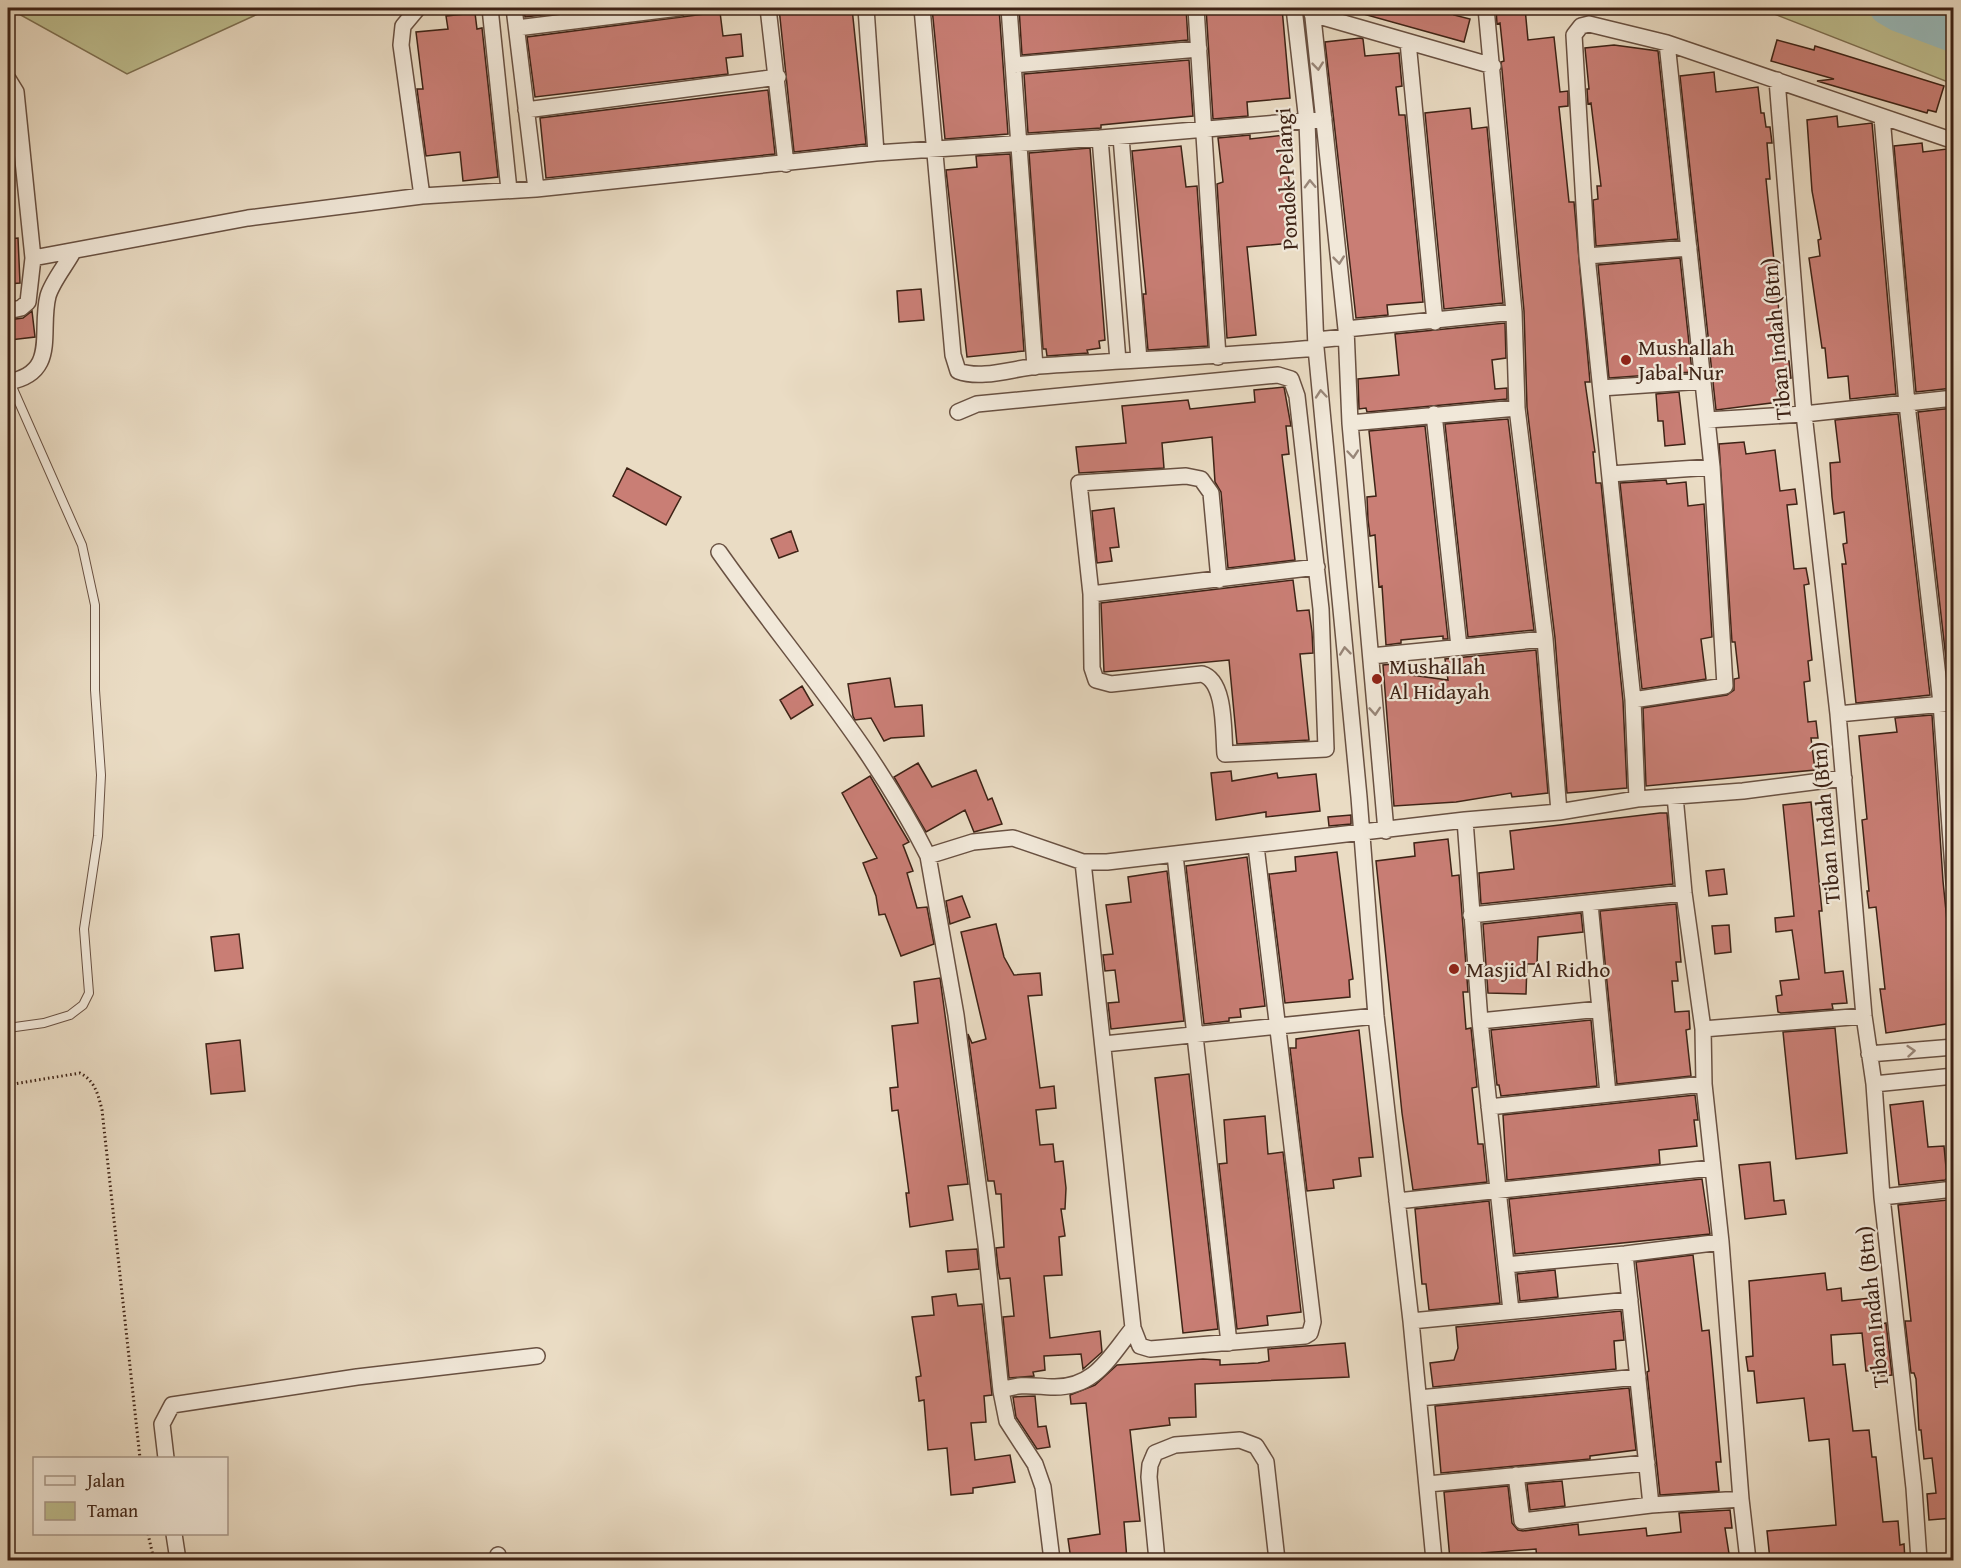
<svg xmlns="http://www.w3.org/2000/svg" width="1961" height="1568" font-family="'Gentium Book Plus',serif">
	<rect width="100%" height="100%" fill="#eadcc4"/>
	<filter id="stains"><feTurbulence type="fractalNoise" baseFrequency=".00333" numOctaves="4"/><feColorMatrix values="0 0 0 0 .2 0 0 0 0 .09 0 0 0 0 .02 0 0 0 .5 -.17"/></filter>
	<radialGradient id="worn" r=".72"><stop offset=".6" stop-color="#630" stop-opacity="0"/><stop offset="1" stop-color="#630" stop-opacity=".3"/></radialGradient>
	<path fill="#bebe8f" stroke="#7e7052" stroke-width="1.5" d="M8,8H271L127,74Z
		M1759,8H1953V84Z"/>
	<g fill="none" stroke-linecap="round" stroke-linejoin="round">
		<path stroke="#99baba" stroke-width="33" d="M1886,8L1898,15L1954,36"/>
	</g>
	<path fill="#c97e75" stroke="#3e2316" stroke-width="1.5" d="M524,8H603L525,17Z
		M779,8H852L866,144L794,152Z
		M932,8H999L1008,134L945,139Z
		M1019,8H1186L1188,40L1022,55Z
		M1206,8H1282L1290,98L1247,102L1248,116L1213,119Z
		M1356,8H1456L1454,15L1470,19L1464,42L1356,12Z
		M1496,8H1525L1528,40L1554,37L1560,92L1568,91V106L1559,107L1569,202H1574L1590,382H1585L1595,452H1593L1596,483H1601L1623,701L1627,788L1567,793L1555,638L1527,407L1524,311L1502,70L1501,62L1504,61L1500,23L1497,24Z
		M720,12L723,36L741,34L743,56L726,58L728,74L535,97L527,37Z
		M475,13L477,29L482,28L498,177L463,181L460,152L426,156L417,89H423L416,32L448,29L446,16Z
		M1361,38L1363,39L1365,56L1399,53L1402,86L1396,87L1399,115H1405L1423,302L1387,305L1388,315L1356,318L1325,42Z
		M1777,40L1814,50L1815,46L1944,86L1936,112L1928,110L1927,113L1817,81L1834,79L1771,61Z
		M1614,45L1658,51L1678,239L1596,246L1593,200L1598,199L1597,186H1601L1591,103L1588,104L1587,89H1589L1585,48Z
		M1189,60L1193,116L1101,125V128L1028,133L1024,74Z
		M1714,72L1716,92L1758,87L1761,113H1764L1766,127H1770L1772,143H1767L1770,179H1766L1779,312L1782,311L1785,361H1789L1791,378L1776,379L1779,402L1716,410L1680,76Z
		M768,90L775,154L546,178L540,118Z
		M1470,108L1472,129L1487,127L1503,303L1444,309L1425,113Z
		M1837,116L1838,127L1872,123L1896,394L1850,399L1848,376L1828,378L1825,348H1822L1809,258L1820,256L1818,240L1821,239L1812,191L1807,120Z
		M1250,135V139L1284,135L1294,225H1290L1292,243L1247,247L1256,335L1227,338L1217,184L1223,182L1218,138Z
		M1922,143L1923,152L1947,149L1953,208V388L1916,392L1894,146Z
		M1181,146L1186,187L1197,186L1208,346L1148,350L1143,294H1146L1132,151Z
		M1090,148L1105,340L1099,341L1100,348L1087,350L1088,353L1047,356L1046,349H1043L1029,153Z
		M1010,154L1024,351L967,357L946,170L977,167L976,156Z
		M18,238L20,283L8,284V239Z
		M1680,258L1692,372L1609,378L1598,265Z
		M921,289L924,320L899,322L897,291Z
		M32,311L35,337L10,340L8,320L23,318Z
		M1505,323L1506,358L1492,360L1495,389L1507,388V399L1367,412L1366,408L1359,409L1358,379L1399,375L1395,334Z
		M1284,387L1291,426H1286L1289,454L1282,455L1295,560L1228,568L1221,492L1215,482L1212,437L1162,443L1164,468L1079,473L1076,447L1126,443L1122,406L1188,400L1190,409L1255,402L1254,390Z
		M1679,392L1685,444L1665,446L1663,421H1658L1656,394Z
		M1953,408V693L1950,694L1918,412Z
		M1898,414L1930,695L1856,703L1842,564H1846L1843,544L1847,543L1844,512L1834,514L1832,497L1830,463L1840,462L1835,420Z
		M1508,419L1534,630L1468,637L1445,424Z
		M1425,426L1448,639H1443V636L1401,640V643L1386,645L1382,586L1379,587L1375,535L1370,536L1368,520L1367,497L1376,496L1369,431Z
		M1744,442L1746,454L1775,450L1780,491L1795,489L1797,504L1787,505L1794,569L1806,568L1809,584L1804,585L1812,660L1808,661L1810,681L1804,682L1808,722L1816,721L1818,738H1811L1815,770L1646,786L1643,708L1727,695L1734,690V679L1739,678L1735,642H1732L1719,444Z
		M627,468L681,497L666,525L613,496Z
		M1666,480L1667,484L1686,482L1688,506L1704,504L1712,637L1701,639L1706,679L1642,689L1620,483Z
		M1114,508L1119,547L1110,548L1112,561L1097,563L1092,511Z
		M791,531L798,551L779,558L771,539Z
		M1293,580L1297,611L1309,610L1312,632L1313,653L1300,654L1309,740L1237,744L1229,660L1104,672L1101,603Z
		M1536,650L1548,793L1512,797L1511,793L1456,802L1394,806L1383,665L1403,663L1404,674L1448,680L1445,659Z
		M890,678L895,707L922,705L924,736L891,738L884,741L871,718L855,720L853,716L848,684Z
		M802,686L813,705L791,719L780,700Z
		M1932,715L1943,881L1947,921L1951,920L1953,942V1023L1886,1033L1880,989H1885L1876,907L1869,908L1867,891H1869L1862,820L1867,819L1859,736L1897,732L1895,718Z
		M918,763L932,787L976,770L988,800L992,798L1002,824L974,832L965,810L926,832L894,777Z
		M1231,771L1232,781L1277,773L1278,778L1316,774L1320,811L1266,817V812L1216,820L1211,773Z
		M870,776L909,842L903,845L913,871L907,873L917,908L927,907L934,944L901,956L885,914L879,915L876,896L863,863L877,858L842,793Z
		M1811,802L1822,911H1819L1825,973L1843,971L1847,1003L1832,1004L1833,1009L1781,1013L1778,1012L1776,996L1782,995L1780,981L1799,979L1792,930L1776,932L1775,918L1794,916L1783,805Z
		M1660,813H1667L1673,884L1481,904L1479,873L1514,869L1510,831Z
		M1351,815V824L1329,826L1328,817Z
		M1448,839L1452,876L1459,875L1468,992H1463L1466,1029L1471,1028L1477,1087L1472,1088L1478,1144H1483L1487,1182L1413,1190L1402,1113L1376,861L1415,856L1414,843Z
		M1337,852L1353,979L1349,980L1350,997L1285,1003L1269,874L1296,871L1295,857Z
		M1247,857L1265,1006L1240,1009L1241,1017L1229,1018V1021L1204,1024L1186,866Z
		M1724,869L1727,894L1709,896L1706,871Z
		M1167,871L1184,1021L1111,1029L1108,1003L1119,1002L1115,970L1105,971L1103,955L1113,954L1106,905L1131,902L1128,877Z
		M962,896L970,917L950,924L946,901Z
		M1676,904L1681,962H1676L1678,981H1672L1675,1012L1689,1011L1690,1029L1686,1030L1691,1076L1617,1084L1600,911Z
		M1581,913L1583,932L1538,937L1537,964H1527L1526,994L1488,993L1483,924Z
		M996,924L1004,957L1014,975L1040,973L1042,995L1028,996L1040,1088L1054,1086L1056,1108L1036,1110L1040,1145L1053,1144L1055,1162L1063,1161L1066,1188L1065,1209H1061L1065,1236L1059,1237L1062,1275L1044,1276L1050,1338L1100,1331L1102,1352L1083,1369L1081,1354L1044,1356L1045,1370L1033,1372L1034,1376L1009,1378L1003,1317L1014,1316L1010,1278L1000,1279L998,1268L996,1248L1004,1247L1001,1194H996L994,1181H988L968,1034L972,1043L986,1039L961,932Z
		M1729,925L1731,952L1715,954L1712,926Z
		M239,934L243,968L215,971L211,937Z
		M940,978L968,1184L948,1186L953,1220L910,1227L906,1193H909L898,1110L892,1111L890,1088L898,1087L892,1026L918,1023L914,982Z
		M1591,1020L1597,1086L1501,1096L1499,1085H1497L1491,1030Z
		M1835,1028L1847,1153L1796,1159L1783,1032Z
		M1359,1030L1373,1157L1359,1158L1361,1176L1333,1180L1334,1188L1307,1191L1290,1048H1296V1039Z
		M240,1040L245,1091L211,1094L206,1044Z
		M1189,1074L1218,1329L1183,1333L1155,1078Z
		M1695,1095L1698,1120H1694L1697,1146L1659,1150L1660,1164L1507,1180L1503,1115Z
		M1923,1101L1928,1147L1944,1146L1947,1178L1945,1180L1899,1185L1890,1105Z
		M1265,1116L1268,1154L1283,1152L1301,1312L1267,1316L1268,1325L1237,1329L1219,1164L1227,1163L1224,1120Z
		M1770,1162L1774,1201L1784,1200L1786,1214L1745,1219L1739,1165Z
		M1702,1179L1710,1234L1515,1254L1509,1199Z
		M1948,1200L1949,1217H1953V1518L1929,1520L1927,1494L1936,1493L1932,1458L1924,1459L1921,1430H1919L1916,1379L1914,1373H1911L1905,1321H1911L1898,1205Z
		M1489,1201L1500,1303L1429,1310L1426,1284H1422L1415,1209Z
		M977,1249L979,1269L948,1272L946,1251Z
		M1693,1255L1702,1331L1709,1330L1711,1350L1721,1462H1716L1719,1491L1660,1495L1647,1372L1649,1371L1636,1262Z
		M1555,1270L1558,1297L1520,1301L1517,1274Z
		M1825,1273L1827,1290L1841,1288L1842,1301L1880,1297L1882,1324L1886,1323L1892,1375L1881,1376V1370L1866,1371L1862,1333L1831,1335L1833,1365L1845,1364L1853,1431L1869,1430L1872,1457H1876L1883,1522L1898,1521L1900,1545L1904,1544L1905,1560H1770L1767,1531L1836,1525L1829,1439L1809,1441L1804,1398L1757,1403L1754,1371H1748L1746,1357L1753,1356L1749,1281Z
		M956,1294L958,1306L982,1304L992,1395L984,1396L986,1422L971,1423L975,1460L1010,1455L1015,1482L973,1488V1493L951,1495L947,1448L928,1450L924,1400L919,1401L916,1377L921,1376L912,1317L934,1315L932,1297Z
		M1621,1311L1624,1340L1614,1341L1616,1369L1433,1387L1430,1363L1454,1360L1458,1348L1456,1327Z
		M1345,1343L1349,1377L1195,1384L1196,1417L1169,1418L1170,1425L1130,1430L1140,1521L1124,1522L1127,1560H1071L1068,1539L1100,1534L1086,1403L1071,1404L1070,1395L1095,1385L1117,1365L1203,1359L1220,1360V1365L1258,1363L1269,1361L1268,1349Z
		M1629,1388L1636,1450L1590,1456V1459L1441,1473L1435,1406Z
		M1035,1396L1038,1427L1046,1426L1050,1447L1037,1449L1016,1417L1013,1397Z
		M1562,1481L1565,1506L1530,1510L1527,1484Z
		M1508,1486L1512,1523L1518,1530L1523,1531L1578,1524L1579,1535L1646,1528L1647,1536L1681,1532L1679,1513L1730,1510L1732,1528H1725L1730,1560H1537L1536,1549L1482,1553L1483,1560H1450L1444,1492Z"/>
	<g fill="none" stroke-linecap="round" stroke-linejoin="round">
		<defs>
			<path id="service" d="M8,1028L44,1023L70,1015L83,1005L89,993L84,929L98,836L101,775L95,690V605L82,545L10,382"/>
			<path id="minor" d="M418,8L403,26L401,45L422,196L536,189L876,153L1100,138L1324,119
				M490,8L509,190
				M514,8L536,189
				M768,8L786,164
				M866,8L876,153
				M922,8L953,355L958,371C982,380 1014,368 1039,366C1132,360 1224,356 1316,348
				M1009,8L1035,367
				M1196,8L1218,357
				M1294,8L1307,122L1316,348L1359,797L1376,1016L1411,1321L1434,1560
				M1312,8L1346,329L1350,423L1386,831
				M1486,8L1514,312L1517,408L1545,639L1559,812
				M1312,14L1493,66
				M517,28L679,8
				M1408,42L1435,322
				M1014,65L1199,49
				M8,79L16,92L33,258L28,302L21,308L8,311
				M1777,80L1804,414L1838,714L1864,1016L1874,1084L1882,1197L1914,1488L1919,1560
				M526,110L778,77
				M1882,117L1907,404L1941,703L1954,883
				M1121,137L1139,360
				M1100,138L1118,361
				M1587,256L1689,248
				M33,258L248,218L422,196
				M1346,329L1514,312
				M1316,340L1346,337
				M8,382C59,373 39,332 48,296C52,282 66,265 73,252
				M1601,388L1703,381
				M958,412L977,404L1278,375L1291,379L1297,396L1321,609L1326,749L1225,754C1223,731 1226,681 1202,674L1111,684L1096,680L1092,668L1091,594L1079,483L1186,476L1201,479L1211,493L1219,580
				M1434,414L1459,647
				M1707,420L1804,414L1954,398
				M1350,423L1517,408
				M1610,474L1712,467
				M719,552C790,653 872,744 928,856
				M1091,594L1317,567
				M1371,656L1545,639
				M1633,700L1725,686L1712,467L1667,43
				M1838,714L1954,703
				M1637,799L1633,700L1587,256L1574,35L1581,26L1589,24L1667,43L1954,141
				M1465,820L1480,1021L1511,1311
				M1175,855L1229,1343
				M1083,862L1133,1328L1140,1346L1150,1349L1305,1336L1310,1333L1313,1322L1256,846
				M1590,904L1608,1094
				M1471,915L1684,893
				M1480,1021L1600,1009
				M1703,1029L1864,1016
				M1104,1044L1376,1016
				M1869,1054L1954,1047
				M1874,1084L1954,1076
				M1489,1107L1704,1084
				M1882,1197L1954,1189
				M1397,1201L1712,1168
				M1625,1254L1651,1505
				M1506,1265L1625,1254L1721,1242
				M1411,1321L1630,1300
				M1001,1391C1019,1383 1032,1386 1051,1387C1094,1389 1109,1358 1133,1328
				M1419,1398L1638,1377
				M166,1458L162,1424L172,1405L357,1377L537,1356
				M1516,1475L1522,1521L1651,1505L1741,1499L1721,1242L1704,1084L1703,1029L1684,893L1675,796
				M1428,1484L1647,1463
				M1741,1499L1748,1560
				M174,1534L178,1560
				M498,1555L499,1560
				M1052,1560L1043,1487L1035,1464L1007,1421L1001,1391L986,1245L956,1015L928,856L973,842L1013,838L1083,862H1107L1465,820L1559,812L1637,799L1743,791L1844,778
				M1157,1560L1149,1477L1150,1465L1155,1453L1175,1445L1240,1440L1256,1446L1266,1462L1277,1560"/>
		</defs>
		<use href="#service" stroke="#695142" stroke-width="10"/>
		<use href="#minor" stroke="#695142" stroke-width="18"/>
		<path stroke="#3e2316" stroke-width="3" stroke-dasharray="1.5 3" stroke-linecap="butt" d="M8,1085L80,1073C95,1081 98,1094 102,1110L140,1458
			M148,1534L154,1560"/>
		<use href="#service" stroke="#f1e8d9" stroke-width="8"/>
		<use href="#minor" stroke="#f1e8d9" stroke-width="15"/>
	</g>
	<defs><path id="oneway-chevron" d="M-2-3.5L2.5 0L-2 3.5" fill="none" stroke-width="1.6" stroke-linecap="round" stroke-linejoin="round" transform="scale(1.5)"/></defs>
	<g stroke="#988678">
		<use href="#oneway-chevron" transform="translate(1318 66) rotate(84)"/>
		<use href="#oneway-chevron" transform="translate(1310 184) rotate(-92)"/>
		<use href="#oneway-chevron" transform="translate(1339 260) rotate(84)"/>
		<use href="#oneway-chevron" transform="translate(1321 394) rotate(-95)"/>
		<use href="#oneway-chevron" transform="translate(1353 454) rotate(85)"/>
		<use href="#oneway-chevron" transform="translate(1345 651) rotate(-96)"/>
		<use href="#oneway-chevron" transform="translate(1375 711) rotate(86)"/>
		<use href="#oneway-chevron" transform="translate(1911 1051) rotate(-5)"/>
	</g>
	<g fill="#8f2418" stroke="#f1e8d9" stroke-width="2">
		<circle cx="1626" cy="360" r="6"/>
		<circle cx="1377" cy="679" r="6"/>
		<circle cx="1454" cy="969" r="6"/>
	</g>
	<g text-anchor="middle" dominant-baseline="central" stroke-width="4.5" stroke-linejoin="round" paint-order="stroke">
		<g font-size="22" fill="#3e2316" stroke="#f1e8d9">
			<text transform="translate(1286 179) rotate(-93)">Pondok Pelangi</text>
			<text transform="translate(1776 339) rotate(-95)">Tiban Indah (Btn)</text>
			<text transform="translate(1825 823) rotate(-95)">Tiban Indah (Btn)</text>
			<text transform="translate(1872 1307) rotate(-96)">Tiban Indah (Btn)</text>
		</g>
		<g font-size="22" fill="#3e2316" stroke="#f1e8d9" text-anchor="start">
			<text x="1638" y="347">Mushallah<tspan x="1638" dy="25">Jabal Nur</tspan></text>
			<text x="1389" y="666">Mushallah<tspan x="1389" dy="25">Al Hidayah</tspan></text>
			<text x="1466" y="969">Masjid Al Ridho</text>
		</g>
	</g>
	<rect width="1961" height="1568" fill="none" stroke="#eadcc4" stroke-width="30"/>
	<rect x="9" y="9" width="1943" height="1550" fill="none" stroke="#3e2316" stroke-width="3"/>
	<rect x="15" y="15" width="1931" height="1538" fill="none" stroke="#3e2316" stroke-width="1.5"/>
	<rect x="33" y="1457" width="195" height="78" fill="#f1e8d9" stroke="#a9998b" stroke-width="1.5"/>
	<rect x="45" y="1476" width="30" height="9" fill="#f1e8d9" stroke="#a9998b" stroke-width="1.5"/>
	<text x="87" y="1487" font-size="18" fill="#3e2316">Jalan</text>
	<rect x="45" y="1502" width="30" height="18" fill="#bebe8f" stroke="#a9998b" stroke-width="1.5"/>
	<text x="87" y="1517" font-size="18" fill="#3e2316">Taman</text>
	<rect width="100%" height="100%" filter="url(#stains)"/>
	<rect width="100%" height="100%" fill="url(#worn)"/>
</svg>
